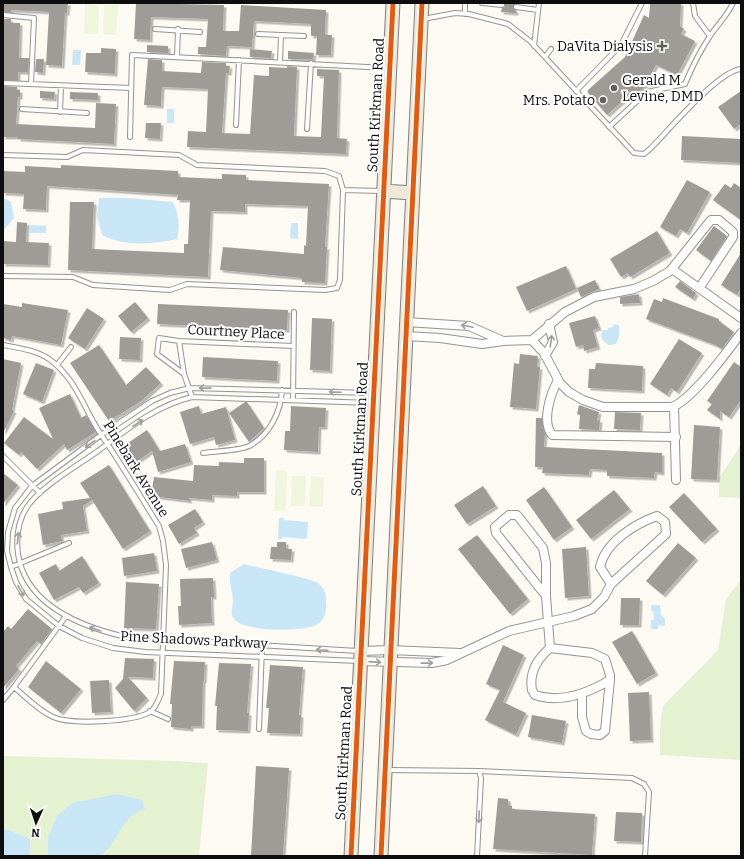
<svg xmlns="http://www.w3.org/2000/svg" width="744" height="859" font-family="Bitter,serif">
	<defs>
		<filter id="shadow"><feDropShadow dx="2.5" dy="2.5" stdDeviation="0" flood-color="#0004"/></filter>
	</defs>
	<rect width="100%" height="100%" fill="#fcfaf2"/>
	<path fill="#e5f2d2" d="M741,445V498L719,497V478Z
		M741,580V760L660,755V727L663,706L718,650L726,599Z
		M3,756L174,761L208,763L199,856H3Z"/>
	<path fill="#eff6db" d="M85,4L99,5L98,34H84Z
		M104,5H118L116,35L103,34Z
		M276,470L287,471L286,511H274Z
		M292,476H306L305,506H291Z
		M311,476L324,477L323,507L309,506Z"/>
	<path fill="#c8e6f6" d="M73,50H81L80,65H72Z
		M167,109H174V123H167Z
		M3,198L11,202L14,218L3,231Z
		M99,198H128L173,202C179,215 180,225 177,239C154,244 124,247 102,235L97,215Z
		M291,223H298V239L290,238Z
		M30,225L46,226V233H30Z
		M614,324L619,325V336L616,344L609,345L602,340L601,334L603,330H608V328L613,327Z
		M279,518H284V520L308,522L307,539L283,537L282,539H278Z
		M244,564C256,567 313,579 318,583C325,589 326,594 326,602C327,610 325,619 318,624C306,632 246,632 235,620C229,614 233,607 233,600C232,590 229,583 230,573Z
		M651,605H660L661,615L665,619V626L659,625L658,629H651V620H654L653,611H651Z
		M117,794L142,800L145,809C121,815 118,844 100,856H48V837L57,816L72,803Z
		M3,829L8,830L30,839V856H3Z"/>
	<path fill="#9f9c98" filter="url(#shadow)" d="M3,3H68L67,13H65L62,66L46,65L49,12L11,10V12H5L3,11Z
		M136,3L224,5L223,31H239L241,5L326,10L325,35H332L331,55H316L317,36H311V24L254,21L252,47L227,46L226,56L198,54V47H206L208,19L151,17L150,40L134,39Z
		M505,3H517L513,7L516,11V13L501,12L502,8L505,7Z
		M650,3H681L680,26L684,29L681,34L695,41L677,75L656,65L650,76L644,81L647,84L638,93L635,90L607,115L588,93V90L625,57L644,15L649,18Z
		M4,19H11V23H20L19,58H29L28,72H18V80H3Z
		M147,45L168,46V53L147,52Z
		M101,48L116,49L115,74L85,72L86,53H101Z
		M250,49L272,51L271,58L250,57Z
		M288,51L314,53L313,59H288Z
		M36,59H44L43,73L35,72Z
		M148,59L162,60V71L201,73L202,62L226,63V66H230L229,73H226L222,133L250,134L254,75L269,76V67L287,68V66L297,67L294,136L321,137L324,76H317V69L339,70L337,138L347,139L346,154L187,147L188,131L206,132L208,89L162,87L161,106L144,105Z
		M3,86L17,87V90H20V97H18L16,124L95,128L96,103L116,104L114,144L18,139V137H3Z
		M40,91L55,92L54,99L40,98Z
		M741,91V124L734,129L718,107Z
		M70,92L98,93V100L70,99Z
		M146,123H161L160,139L145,138Z
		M682,136L741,139V163L681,160Z
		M61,165L178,171V177L222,179V174L246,175V180L329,184L325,247H327L325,283L302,282V278L220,270L223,247L304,254V245L306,246L308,206L245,204V212L211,211L208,277L68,270L70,202H94L92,249L184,253V244H188L190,200H177L178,195L47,186L46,210L23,209L24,194L3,193V171L25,172V166L61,168Z
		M687,180L710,192L687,233L680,229L676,236L660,227Z
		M734,183L741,188V220L713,200L725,184L731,188Z
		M17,222L27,223L26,242L49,243L48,265L3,264V241L16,242Z
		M714,226L727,236L711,261L696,250Z
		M657,231L670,253L630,277L628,273L621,277L610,259Z
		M741,253V288L737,295L721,285Z
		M566,266L576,289L527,311L516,287Z
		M595,280L599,289L581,297L577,288Z
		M680,281L696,293L693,299L675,287Z
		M639,294L640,303L620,304V297Z
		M663,298L719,319V321L734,332L722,349L715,345L646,319L654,299L662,302Z
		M135,302L148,318L131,332L118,316Z
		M22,303L68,310L61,345L12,336L11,340L3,338V304L22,307Z
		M158,304L288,310L287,330L157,324Z
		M87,308L104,319L85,349L68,338Z
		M595,316L599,328L593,330L598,347L584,351L583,345L576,347L569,323Z
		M312,318L332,319L330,371L310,370Z
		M120,337L141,338L140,360L119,359Z
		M679,339L702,353L677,392L671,388L667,395L650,384Z
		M99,345L126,385L146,367L161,383L141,401L109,421L70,363Z
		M520,354L538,356L537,367H540L536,409L510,407L514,363L519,364Z
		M203,357L278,361L277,381L202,377Z
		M3,359L21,363L12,410L14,411L3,433Z
		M734,362L741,367V400L729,417L720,411V419L707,410L712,404L707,401Z
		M36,363L54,370L42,402L23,394Z
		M596,363L643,366L642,391L588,388L589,369H595Z
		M70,394L81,418L86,415L96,432L67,450L64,444L37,469L21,452L19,455L4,443L24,417L53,439L39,408Z
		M245,402H247L264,428L249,442L229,413Z
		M579,405L599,412L597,420H600L599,430L579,429L580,415L577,414Z
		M199,406L201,414L226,407L235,440L216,445L214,437L190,444L180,412Z
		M291,406L326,408L325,427H319L318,452L284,450L285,431H290Z
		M615,412L641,413L640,430L614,429Z
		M536,418H542L545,433L544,447L662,453V473L655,472L654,478L607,476V470L590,469L589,475L542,473L543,467H535Z
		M694,425L720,427L717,480L691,479Z
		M147,430L160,451L185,444L191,462L158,472L152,451L130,466L119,449Z
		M244,458H264V492H237V496L212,495V500L189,498L190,501L151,496L154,477L193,481L194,465L219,466V462L244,463Z
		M109,465L150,531L123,549L92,500L83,506L87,531L61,535L62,541L43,545L38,514L63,509L62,502L90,498L80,483Z
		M3,473L18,485L3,504Z
		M483,486L496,506L467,524L454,505Z
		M544,487L572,527L554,540L526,500Z
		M614,490L630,509L591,539L576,520Z
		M684,493L717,529L702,542L669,507Z
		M195,509L203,522L194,528L197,533L179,544L168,525Z
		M477,535L528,599L510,614L458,549Z
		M212,542L217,560L186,568L181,549Z
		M277,542H286V549H292L291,560L270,559L271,547H277Z
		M678,543L696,558L663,595L646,581Z
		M586,547L589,596L565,598L562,549Z
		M154,553L157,571L124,576L122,558Z
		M82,556L99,583L83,593L79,587L54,600L39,573L56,564L59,571Z
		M213,578L214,597H211L212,623L179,625L178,606H181L180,579Z
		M126,582L159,584L156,629L124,628Z
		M621,598H640L639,625H620Z
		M28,609L52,629L41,644L37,641L16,666L19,669L3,688V632L8,626L11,629Z
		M632,631L656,673L637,684L612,642Z
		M503,645L524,655L503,702L526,713L516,735L485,720L500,690L486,684Z
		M125,658L154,659L153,678L128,677L147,698L134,711L115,688L123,679Z
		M46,661L81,689L61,713L28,687Z
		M174,661L205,662L204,681H203L202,726H191V729L171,727L172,704H170Z
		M219,663L251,664L247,713H249L248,731L216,730L217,706H215Z
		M270,665L303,667L299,715H301L300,734L267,733L269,708H266Z
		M109,680L111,712L92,713L90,681Z
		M649,692L651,740L630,741L628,693Z
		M532,715L566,721L562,743L528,737Z
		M256,766L289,768L283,856H251Z
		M498,798L508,799L509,806H512V809L595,814L592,855L493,849Z
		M616,812L642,813L641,842L614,841Z"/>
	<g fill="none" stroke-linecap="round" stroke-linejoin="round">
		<defs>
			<path id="lane" d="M482,3L502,5
				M693,3L695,16L710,36
				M516,7L538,10
				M465,14V3
				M3,15L34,18L31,84
				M423,19L455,13L469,14L508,24L530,41L634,153L644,154L651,148C669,130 718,71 741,69
				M155,29L200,32
				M258,34L304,36
				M534,46L539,3
				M177,57L178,29
				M545,57L551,49
				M280,62L281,35
				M3,83L131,88
				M576,91L621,45L642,3
				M22,109L87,113
				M60,112L61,86
				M236,125L239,60
				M609,127L647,92L685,84C692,67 700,51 710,36C718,24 727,16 733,3
				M307,129L311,63
				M130,137L132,55L387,68
				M3,155L67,157L83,150L179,155L197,165L325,171L339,176L343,190L340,280L337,288L325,290L187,284L170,290L93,285L73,277L3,276
				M343,190L381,191
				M179,341L184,374L192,397
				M3,345C19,348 36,350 49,359C77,379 84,410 102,436C122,465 140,496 159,526L163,541L166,565L161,694C158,700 156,708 150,712C133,722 71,725 53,717C38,710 27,698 14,687
				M57,365L71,347
				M184,374L157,354L159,338L179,341L293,346
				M293,400L294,312
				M203,453C215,451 239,451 249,446C269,436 281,412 282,390
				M3,456L40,493
				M11,567L69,543
				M358,651L126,637C82,627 26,606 18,554C16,538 18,521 27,507C40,487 77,466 98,451C126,430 157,405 192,397L372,403
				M358,661L145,652L113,648L82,638L59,626L26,599L16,582L11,567L7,551L8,532L15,508L32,486L101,435L152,401L170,393L190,388L371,393
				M3,700L14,687L66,616
				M150,711L168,719
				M259,729L262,647
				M387,770L479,771L481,778L477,856
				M479,771L632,778L644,784L649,792L645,856"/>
			<path id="street" d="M672,269L741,318
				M406,322L469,326L503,341
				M406,336L440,338L482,344L503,341L532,340L565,312L594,297L634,289L653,281L670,271L711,220H719L733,232V237L700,287
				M532,340L544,353L560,383L569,392L583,400L603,407H672C693,399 727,352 741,333
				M545,356L553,342L549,324
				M558,380C551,393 541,421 552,435L676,437
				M674,406L676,480
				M546,596L496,533L495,527L509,515H517L543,548L546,563V596L550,648L592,653L605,659L610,675V680L605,731L600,735L591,734L586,731L582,717V695
				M550,648C537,659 529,673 532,690L535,695C561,704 588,693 610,680
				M361,651L390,650L460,653
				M360,661L432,663L447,660L509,631L574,616L592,609L604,597L611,584L666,534L665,522L657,516C635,524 605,542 600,567L611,584"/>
			<path id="primary" d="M383,191L413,193
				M351,856L393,3
				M381,856L422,3"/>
		</defs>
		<use href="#lane" stroke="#959491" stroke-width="6"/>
		<use href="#street" stroke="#959491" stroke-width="10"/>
		<use href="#primary" stroke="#82827e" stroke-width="15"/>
		<use href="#lane" stroke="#fffefd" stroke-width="4"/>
		<use href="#street" stroke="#fffefd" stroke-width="8"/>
		<use href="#primary" stroke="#ede8d8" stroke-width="13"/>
		<defs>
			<path id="cycleway" d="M351,856L393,3
				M381,856L422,3"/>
		</defs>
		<use href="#cycleway" stroke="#fff" stroke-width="8"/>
		<use href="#cycleway" stroke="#e8590c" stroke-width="5"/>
	</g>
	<defs><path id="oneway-shaft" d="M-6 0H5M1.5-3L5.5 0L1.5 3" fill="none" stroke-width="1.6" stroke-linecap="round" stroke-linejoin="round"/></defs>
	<g stroke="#9f9e9d">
		<use href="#oneway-shaft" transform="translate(467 326) rotate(-168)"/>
		<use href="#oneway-shaft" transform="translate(551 341) rotate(-82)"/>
		<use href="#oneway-shaft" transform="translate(205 388) rotate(-179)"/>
		<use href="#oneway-shaft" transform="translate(335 392) rotate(-178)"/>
		<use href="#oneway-shaft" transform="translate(138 423) rotate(-33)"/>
		<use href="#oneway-shaft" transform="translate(90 444) rotate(144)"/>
		<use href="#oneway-shaft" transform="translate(18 538) rotate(-83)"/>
		<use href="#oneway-shaft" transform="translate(21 591) rotate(61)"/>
		<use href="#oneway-shaft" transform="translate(95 629) rotate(-161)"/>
		<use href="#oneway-shaft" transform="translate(322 650) rotate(-177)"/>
		<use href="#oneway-shaft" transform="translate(375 662) rotate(4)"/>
		<use href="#oneway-shaft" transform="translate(427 663) rotate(-1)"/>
		<use href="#oneway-shaft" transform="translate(479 817) rotate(93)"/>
	</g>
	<g fill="#61615e" stroke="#fff" stroke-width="1.5">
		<path d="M660 40h4v4h4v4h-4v4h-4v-4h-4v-4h4z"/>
		<circle cx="614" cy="88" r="4"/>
		<circle cx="603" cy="100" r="4"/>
	</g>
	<g text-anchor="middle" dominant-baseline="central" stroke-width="4" stroke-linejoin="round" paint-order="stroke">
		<g font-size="14" fill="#0e0e0e" stroke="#fff" text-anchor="end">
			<text x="653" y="46">DaVita Dialysis</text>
			<text x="622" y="80" text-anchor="start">Gerald M<tspan x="622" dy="16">Levine, DMD</tspan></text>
			<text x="595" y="100">Mrs. Potato</text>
		</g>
		<g font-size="14" fill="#0e0e0e" stroke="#fff">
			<text transform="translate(376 105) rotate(-87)">South Kirkman Road</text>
			<text transform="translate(236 332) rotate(3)">Courtney Place</text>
			<text transform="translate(360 429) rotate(-87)">South Kirkman Road</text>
			<text transform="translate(136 469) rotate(58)">Pinebark Avenue</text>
			<text transform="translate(194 640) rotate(3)">Pine Shadows Parkway</text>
			<text transform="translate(344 753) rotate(-87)">South Kirkman Road</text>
		</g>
	</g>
	<rect width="744" height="859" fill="none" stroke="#0e0e0e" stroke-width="8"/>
	<g transform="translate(36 823) rotate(183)" stroke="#ffffff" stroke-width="3" paint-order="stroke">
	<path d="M0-3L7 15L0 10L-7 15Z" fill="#0e0e0e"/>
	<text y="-6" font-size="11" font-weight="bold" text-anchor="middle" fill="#0e0e0e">N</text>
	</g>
</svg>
